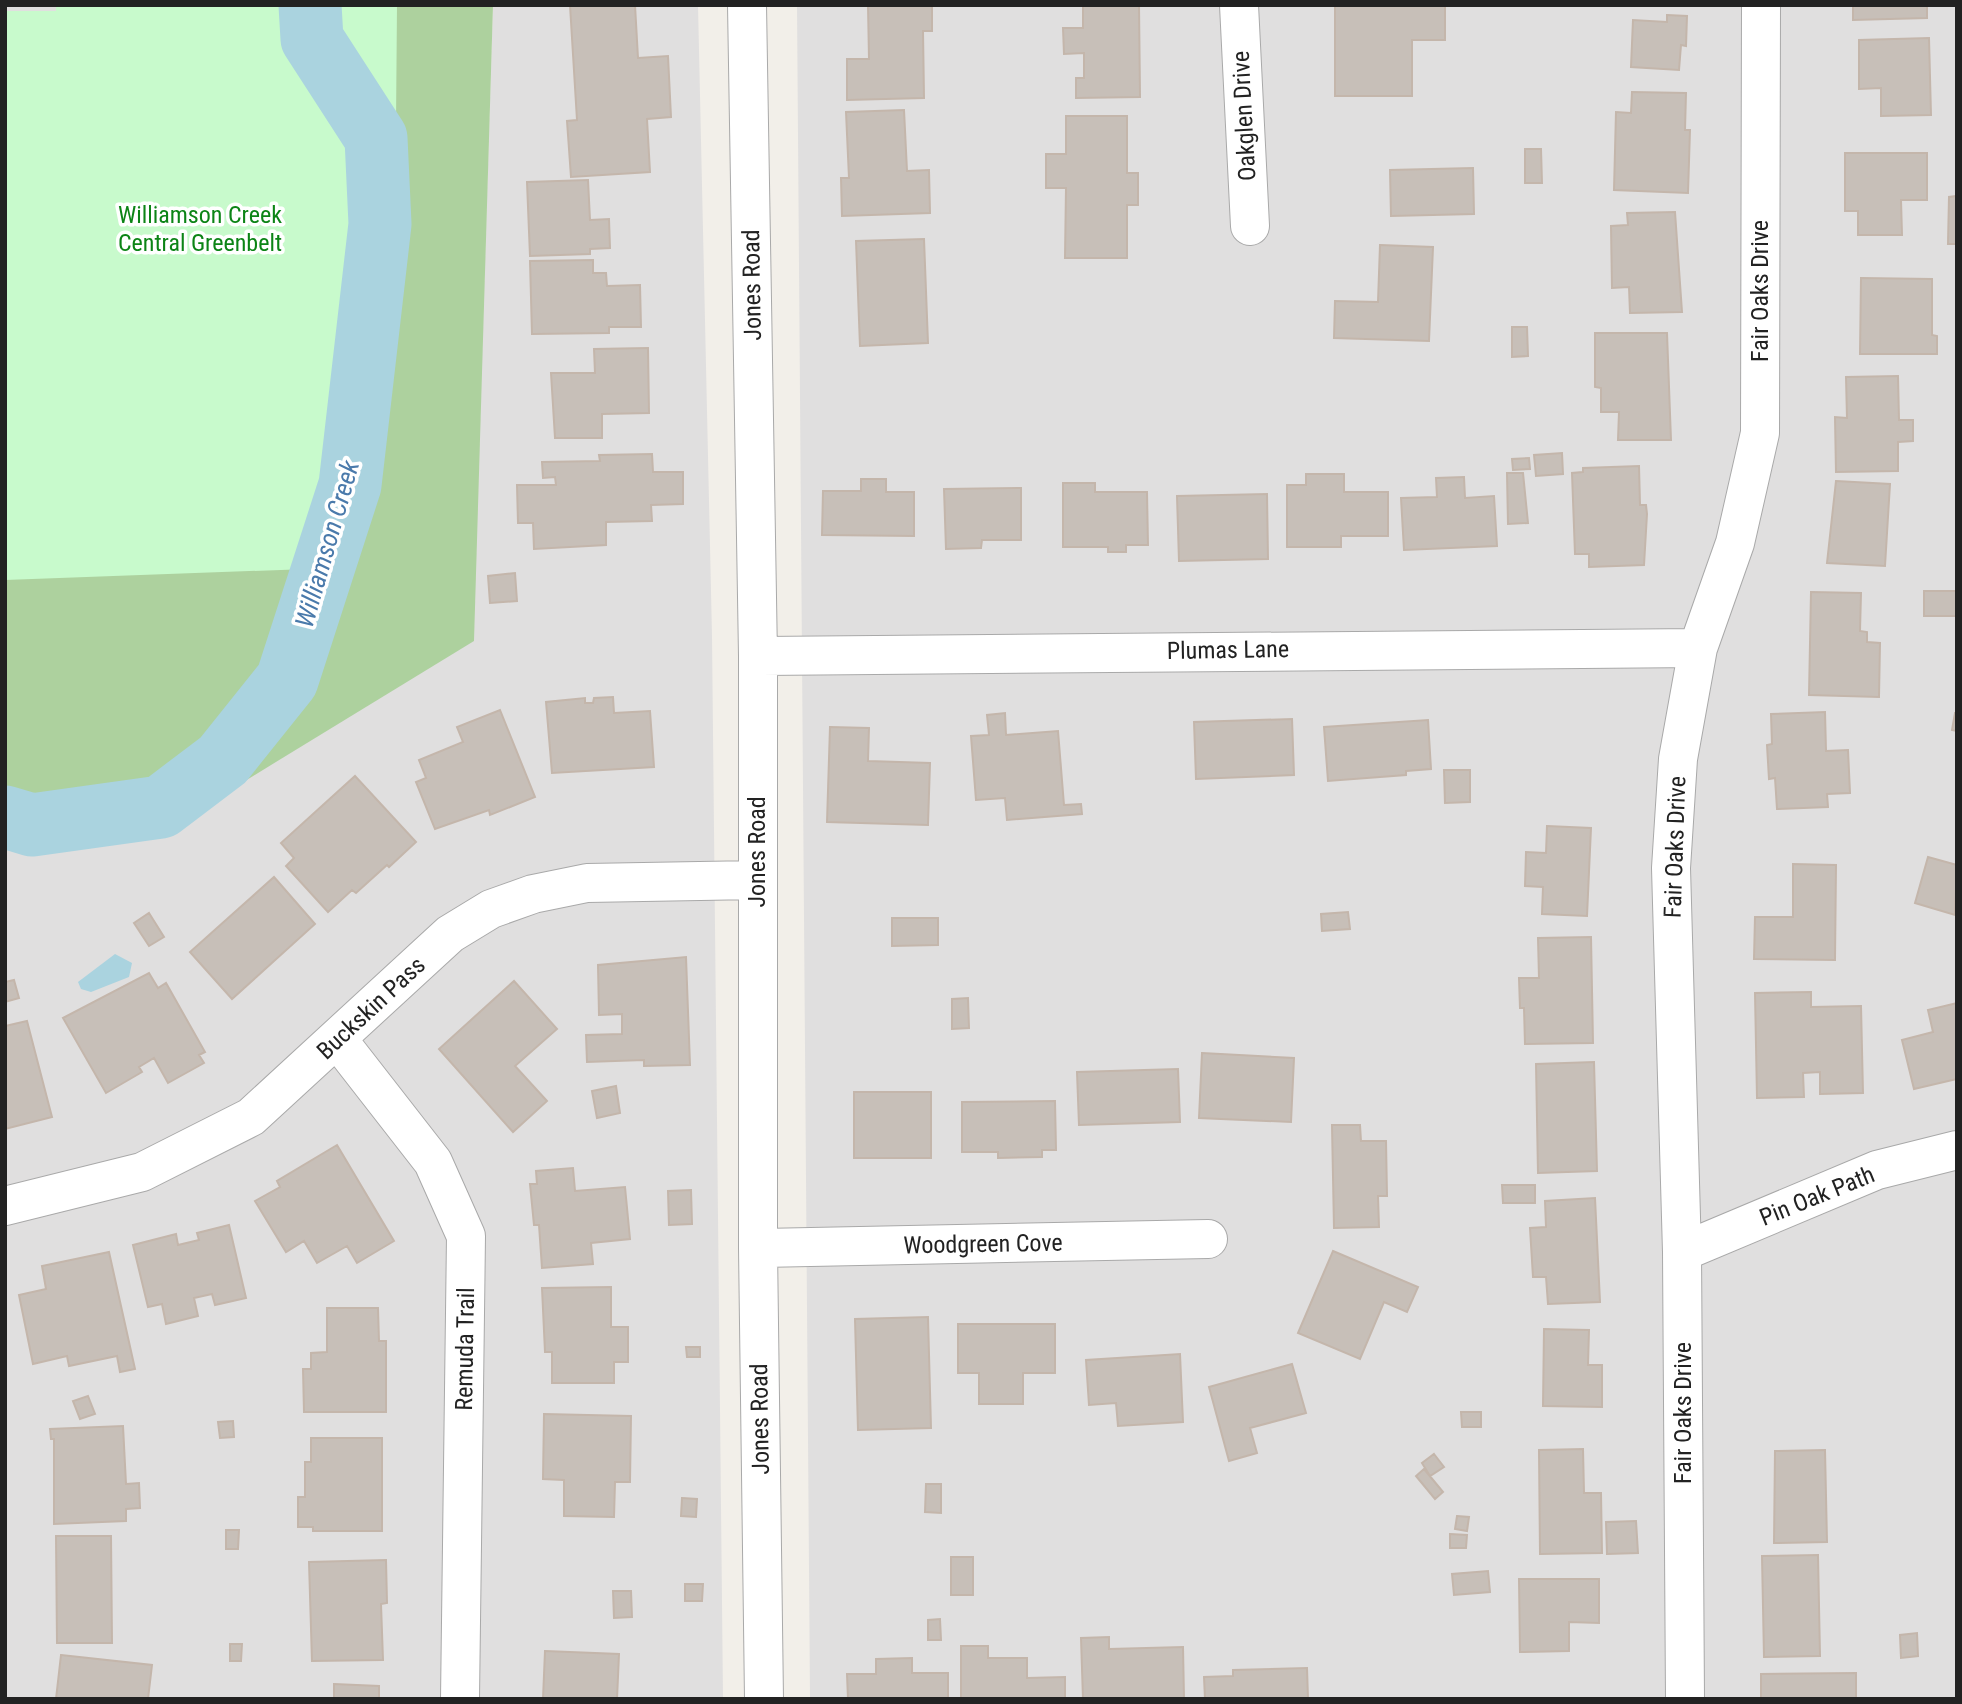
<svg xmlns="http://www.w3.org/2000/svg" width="1962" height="1704" font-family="'Roboto Condensed',sans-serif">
	<rect width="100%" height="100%" fill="#f2efe9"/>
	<path fill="#e0dfdf" d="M5,5H56L57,11H5Z
		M493,5H698L712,636L723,1699H5V580L473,641Z
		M797,5H1957V1699H810Z"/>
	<path fill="#add19e" d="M99,5H493L474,641L181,820L85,845L5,842V518Z"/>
	<path fill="#c8facc" d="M56,5H397L395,241L366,493L335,568L5,580V11H56Z"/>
	<path fill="#aad3df" d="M115,954L132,963L129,977L91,992L81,989L78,982Z"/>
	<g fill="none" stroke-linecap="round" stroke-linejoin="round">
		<path stroke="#aad3df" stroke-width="63" d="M5,817L32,825L161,807L223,760L287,680L350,485L380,224L376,138L312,39L310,5"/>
	</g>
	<path fill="#c7bfb8" stroke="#c4b6ab" stroke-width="2" d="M570,5H635L638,58L668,56L671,117L647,119L650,172L571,177L567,121L577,120Z
		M868,5H932V31H923L924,98L847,100V59H869Z
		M1083,5H1139L1140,97L1076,98V78H1084V53L1064,54L1063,28H1083Z
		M1853,5H1927V18L1853,20Z
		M1335,6H1445V40H1412V96H1335Z
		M1667,15L1687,16L1686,46L1681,45L1679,70L1631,67L1633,20L1667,22Z
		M1929,38L1931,115L1881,116V88L1859,89V40Z
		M1632,92L1686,93L1685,130H1690L1688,193L1614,190L1616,112L1631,113Z
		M904,110L907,171L929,170L930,213L842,216L841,178H849L846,112Z
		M1066,116H1127V173H1138V205H1127V258H1065L1066,188H1046V154H1066Z
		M1525,149H1541L1542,183H1525Z
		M1845,153H1927V200H1901L1902,235H1858V211H1845Z
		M1473,168L1474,214L1391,216L1390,170Z
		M588,180L590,220L609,219L610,248L590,249V254L530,256L527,182Z
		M1957,196V244H1948L1949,197Z
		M1675,212L1682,312L1630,313L1629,287L1612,288L1611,226L1628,225L1627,213Z
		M924,239L928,343L860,346L856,241Z
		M1380,245L1433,247L1429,341L1334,338L1335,301L1378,302Z
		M593,260V273H606L607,286L640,285L641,327H609V333L532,334L530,261Z
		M1861,278L1932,279V335L1937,336V354H1860Z
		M1512,327H1527L1528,356L1512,357Z
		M1595,333H1667L1671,440H1618L1619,412H1601V388L1595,387Z
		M648,348L649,413L602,414V438H555L551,373H595L594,349Z
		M1898,376L1899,420H1913V441L1898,442V471L1836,472L1835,417L1847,418L1846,377Z
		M1562,453L1563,474L1536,476L1534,455Z
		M652,454L653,472H683V504L651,505L652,521L606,522V545L534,549L533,523H518L517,485H556L555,477L543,478L542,462L600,461L599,455Z
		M1529,458L1530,469L1513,470L1512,459Z
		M1639,466L1640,505H1646L1647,514L1644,565L1589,567V554H1575L1572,473L1583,472V468Z
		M1507,473H1523L1528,523L1508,524Z
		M1306,474H1344V492H1388V536H1341V547H1287V485H1306Z
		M1464,477L1465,498L1494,496L1497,546L1404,550L1401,498L1437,497L1436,478Z
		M861,479H886V492H914V536L822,535L823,491H861Z
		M1836,481L1890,484L1885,566L1827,563Z
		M1063,483H1095V492H1147L1148,545H1126V552H1108V547H1063Z
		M1021,488V540H982L981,548L946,549L944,489Z
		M1267,494L1268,559L1179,561L1177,496Z
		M515,573L517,601L490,603L488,576Z
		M1924,591H1957V616H1924Z
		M1811,592L1861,593L1860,631L1867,632V642L1880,643L1879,697L1809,695Z
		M613,697L614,713L650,711L654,767L552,773L546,702L585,698V703H593L594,698Z
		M500,710L535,797L490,815L489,810L435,829L416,782L426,778L419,760L463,742L457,727Z
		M1825,712L1826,751L1848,750L1850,793L1827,794L1828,807L1777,809L1775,778L1769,779L1767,745L1772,744L1771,714Z
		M1005,713L1006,735L1058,731L1064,805L1081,804L1082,814L1007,820L1005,798L976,800L971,736L989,735L987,715Z
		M1955,713H1957V731L1952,730Z
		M1292,719L1294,775L1196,779L1194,722Z
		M1428,720L1431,769L1406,771V775L1328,781L1324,727Z
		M830,727L869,728L868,761L930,763L928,825L827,822Z
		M1444,770H1470V802L1445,803Z
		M355,776L416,842L389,867L387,865L356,893L352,890L328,912L286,866L294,858L281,843Z
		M1547,826L1591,828L1587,916L1542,914L1543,887L1525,886L1526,852L1546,853Z
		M1928,857L1957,865L1955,915L1915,903Z
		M1793,864L1836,865L1835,960L1754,959L1755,917H1793Z
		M274,877L315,924L232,999L190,952Z
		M1348,912L1350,929L1322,931L1321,914Z
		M149,913L164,937L149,946L134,923Z
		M892,918H938V945L892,946Z
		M1591,937L1593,1043L1525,1044L1524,1008H1520L1519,978H1539L1538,938Z
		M686,957L690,1065L644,1066V1060L587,1062L586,1035L622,1034V1014L599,1015L598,965Z
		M149,973L158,988L166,983L205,1052L199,1055L204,1063L168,1083L154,1058L139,1067L142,1072L106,1093L63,1018Z
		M14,980L19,998L5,1002V982Z
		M514,981L557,1029L515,1066L547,1101L513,1132L439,1049Z
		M1811,992V1007L1861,1006L1863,1093L1820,1094V1072L1803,1073L1804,1097L1757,1098L1755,993Z
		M968,998L969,1028L952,1029V999Z
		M1957,1003V1079L1914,1089L1902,1040L1933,1032L1928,1010Z
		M27,1021L52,1117L5,1129V1026Z
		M1202,1053L1294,1058L1291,1122L1199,1118Z
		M1594,1062L1597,1171L1538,1173L1536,1064Z
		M1178,1069L1180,1122L1079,1125L1077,1072Z
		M616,1086L620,1113L597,1118L592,1091Z
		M854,1092H931V1158H854Z
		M1055,1101L1056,1150H1042V1157L998,1158V1152H962V1102Z
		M1332,1125H1360L1361,1141H1386L1387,1196H1378L1379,1227L1334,1228Z
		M337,1145L394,1241L357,1263L347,1246L317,1263L304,1241L286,1252L255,1201L280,1187L277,1181Z
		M573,1168L575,1191L625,1187L630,1239L591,1243L593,1264L542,1268L539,1225H534L530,1184H537L536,1171Z
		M1502,1185H1535V1203H1503Z
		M691,1190L692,1224L669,1225L668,1191Z
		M1595,1198L1600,1302L1548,1304L1546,1277H1533L1530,1228L1546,1227L1545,1201Z
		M229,1225L246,1298L215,1305L212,1294L194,1298L198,1316L166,1324L162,1304L148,1307L133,1245L176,1234L178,1245L199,1240L197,1233Z
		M1333,1251L1418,1287L1407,1312L1384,1302L1360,1359L1298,1333Z
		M109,1252L135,1369L120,1372L117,1356L69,1366L67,1356L33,1364L19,1295L46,1289L42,1266Z
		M611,1287V1327H628V1362H614V1383H552V1352H545L542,1288Z
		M327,1308H378L379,1341H386V1412H304L303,1369H311V1353L327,1352Z
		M928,1317L931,1428L858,1430L855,1319Z
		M958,1324H1055V1373H1023V1404H979V1373H958Z
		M1544,1329L1589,1330L1588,1365H1602V1407L1543,1406Z
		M686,1347H700V1357H687Z
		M1180,1354L1183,1422L1118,1426L1116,1403L1089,1405L1086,1360Z
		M1292,1364L1306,1413L1250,1428L1257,1453L1229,1461L1209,1387Z
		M88,1396L95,1414L80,1419L73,1401Z
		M1461,1412H1481V1427H1462Z
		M544,1414L631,1416L630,1482H615L614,1517L564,1516V1480L543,1479Z
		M233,1421L234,1437L220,1438L218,1422Z
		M123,1426L126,1484L139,1483L140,1508L126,1509V1521L54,1524V1439H51L50,1429Z
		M311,1438H382V1531H313V1527H298V1497H305V1462H311Z
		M1583,1449L1584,1493H1601L1602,1553L1540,1554L1539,1450Z
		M1825,1450L1827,1542L1774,1543L1775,1451Z
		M1434,1454L1444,1467L1430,1476L1422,1463Z
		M1424,1469L1443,1492L1435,1499L1416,1476Z
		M926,1484H941V1513L925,1512Z
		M682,1498L697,1499L696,1517L681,1516Z
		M1457,1516L1469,1517L1467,1531L1455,1529Z
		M1636,1521L1638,1553L1607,1554L1606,1522Z
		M226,1530H239L238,1549H226Z
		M1450,1534L1467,1535L1466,1548H1450Z
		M56,1536H111L112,1643H57Z
		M1818,1555L1820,1656L1764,1657L1762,1556Z
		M951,1557H973V1595H951Z
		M386,1560L387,1603L381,1604L383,1660L312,1661L309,1562Z
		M1488,1571L1490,1592L1454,1595L1452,1574Z
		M1519,1579H1599V1623L1569,1622V1651L1520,1652Z
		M685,1584H703L702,1601H685Z
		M613,1591H631L632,1617L614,1618Z
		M940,1619L941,1640H928V1620Z
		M1917,1633L1918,1656L1901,1658L1900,1635Z
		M1109,1637V1649L1183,1647L1184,1699H1083L1081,1638Z
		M230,1644H242L241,1661H230Z
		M961,1646H988V1658H1027V1678L1065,1677V1699H961Z
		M545,1651L619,1654L617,1699H543Z
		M61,1655L152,1665L148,1699H56Z
		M912,1658V1673H948V1699H848L847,1674H876V1659Z
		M1307,1668L1308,1699H1205L1204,1677L1233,1676V1670Z
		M1856,1673V1699H1761V1674Z
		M334,1684L379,1686V1699H334Z"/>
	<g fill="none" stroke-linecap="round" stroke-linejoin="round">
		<defs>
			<path id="minor" d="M747,5L758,656V1248L764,1699
				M1239,5L1250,226
				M758,656L1698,648
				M338,1040L433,1162L466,1236L460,1699
				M5,1206L142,1172L251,1117L450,934L491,909L533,894L587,883L756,880
				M758,1248L1208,1239
				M1682,1252L1877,1170L1957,1150
				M1685,1699L1682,1252L1671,868L1678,759L1698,648L1735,543L1760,433L1761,5"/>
		</defs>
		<use href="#minor" stroke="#a9a9a9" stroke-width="40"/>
		<use href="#minor" stroke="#fff" stroke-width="38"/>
	</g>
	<g text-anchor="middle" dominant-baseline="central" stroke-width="7" stroke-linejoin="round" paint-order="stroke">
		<g font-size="24" fill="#222" stroke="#fff">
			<text transform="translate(1244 116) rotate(-93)">Oakglen Drive</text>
			<text transform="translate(752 285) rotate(-91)">Jones Road</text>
			<text transform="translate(1760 291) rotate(-90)">Fair Oaks Drive</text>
			<text transform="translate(1228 650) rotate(-1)">Plumas Lane</text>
			<text transform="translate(1675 847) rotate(-88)">Fair Oaks Drive</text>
			<text transform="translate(757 852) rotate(-90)">Jones Road</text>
			<text transform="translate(371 1008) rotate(-43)">Buckskin Pass</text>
			<text transform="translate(1817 1196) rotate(-22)">Pin Oak Path</text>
			<text transform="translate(983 1244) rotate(-1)">Woodgreen Cove</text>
			<text transform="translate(465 1349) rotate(-89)">Remuda Trail</text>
			<text transform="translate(1683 1413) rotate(-90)">Fair Oaks Drive</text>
			<text transform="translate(760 1419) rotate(-91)">Jones Road</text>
		</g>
		<g font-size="24" fill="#0c8416" stroke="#fff">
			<text x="200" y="215">Williamson Creek<tspan x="200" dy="28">Central Greenbelt</tspan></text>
		</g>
		<g font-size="26" font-style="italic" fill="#4a7aab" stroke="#fff">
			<text transform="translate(327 544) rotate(-74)">Williamson Creek</text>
		</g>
	</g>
	<rect width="1962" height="1704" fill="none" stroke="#222222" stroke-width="14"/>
</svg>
